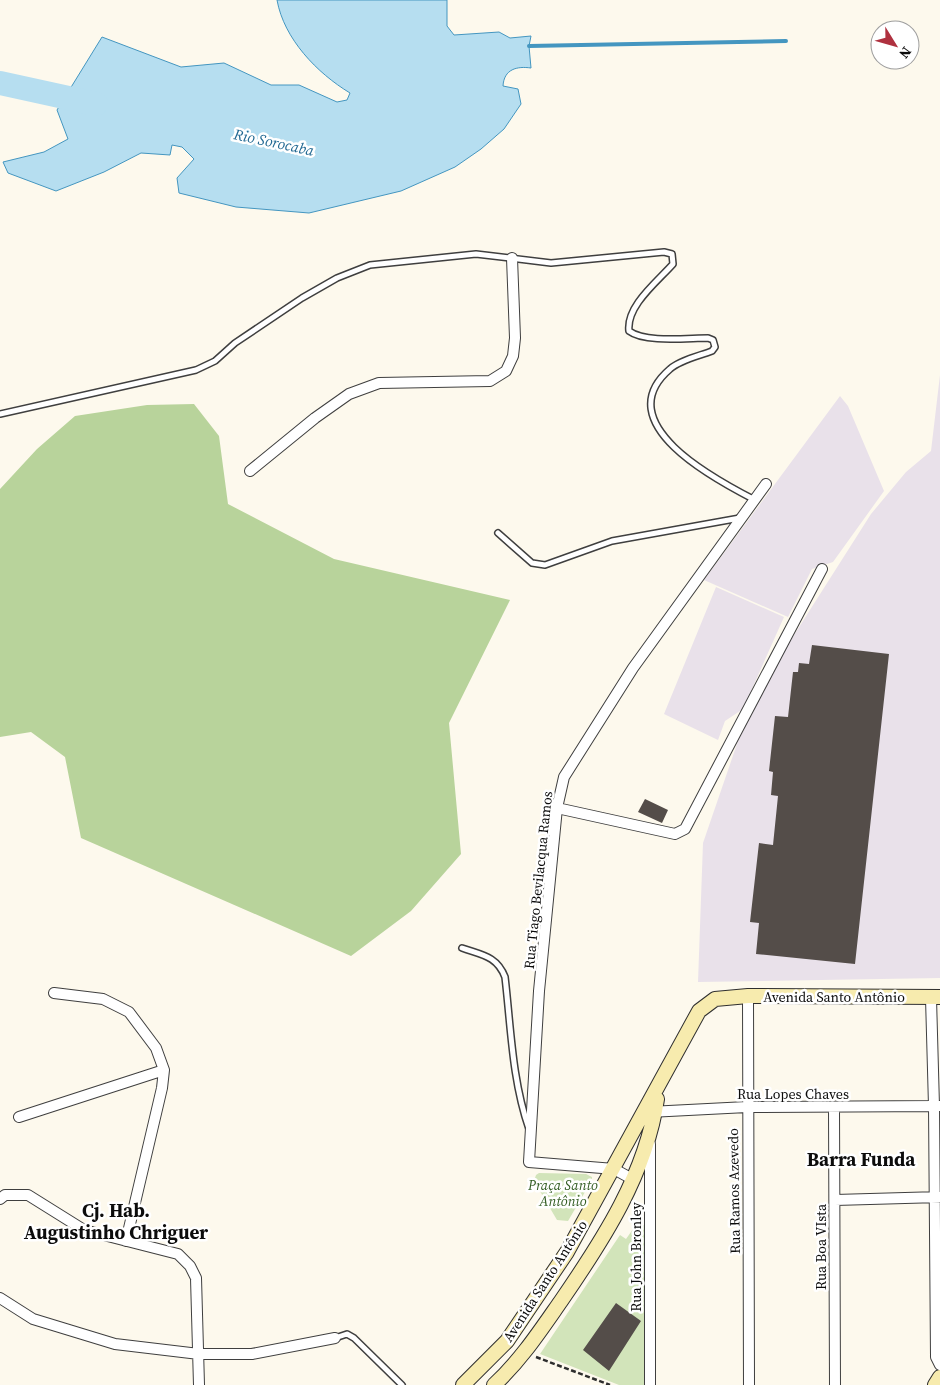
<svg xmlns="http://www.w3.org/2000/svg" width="940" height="1385" font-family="'Source Serif 4',serif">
	<rect width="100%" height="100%" fill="#fdf9ed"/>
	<path fill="#e9e1ea" d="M940,375V978L698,982L703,843L738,741L787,646L871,514L906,472L931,451Z
		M840,396L848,406L884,491L833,562L812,569L788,617L704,580Z
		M716,587L784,617L743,709L725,721L718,740L664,714Z"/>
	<path fill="#d2e4ba" d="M539,1173L586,1174L592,1177V1180L568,1221L557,1220L534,1181L536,1175Z
		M638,1222L647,1227L646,1385H619L540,1354L620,1235L626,1239Z"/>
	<path fill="#b8d39b" d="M194,404L219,436L228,504L334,559L510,600L449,723L461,854L411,911L351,956L81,838L65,757L31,732L0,737V489L37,449L75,416L147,405Z"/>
	<path fill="#b6def0" stroke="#4496c0" d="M277,0H447V26L454,35L499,32L510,38L531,36L529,46L531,68C517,66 504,69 503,86L518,89L521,104L504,129L481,149L455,167L401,191L309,213L236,207L179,193L177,178L194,159L182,147L172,145L170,155L141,153L104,172L56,191L8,173L3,162L44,152L68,139L57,110L102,37L181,67L224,63L271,85H299L337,102L347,100L350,93C317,73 284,39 277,0Z"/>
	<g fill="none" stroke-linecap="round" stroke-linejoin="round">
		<path stroke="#4496c0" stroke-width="4" d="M529,46L786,41"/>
		<path stroke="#b6def0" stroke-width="24" d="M0,83L96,104"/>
	</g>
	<path fill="#544d49" d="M812,645L889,654L855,964L756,954L759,923L750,922L759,843L773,845L778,796L771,795L773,772L769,771L775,716L788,717L793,672H798L799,663L809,664Z
		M645,799L668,810L662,823L638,812Z
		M616,1303L641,1321L609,1371L583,1350Z"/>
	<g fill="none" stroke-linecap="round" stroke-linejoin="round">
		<defs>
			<path id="lane" d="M0,414L196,370L215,361L235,343L302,298L337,278L370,265L476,254L551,263L664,252L672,254L673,264C657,282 626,306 629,331C645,343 687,338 708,338L713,340L715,347L712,351C699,356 680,360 670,369C607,423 716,480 755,500
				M498,533L532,563L545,565L612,541L740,518
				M462,948C482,955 497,956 505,977C511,1028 512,1080 529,1129
				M335,1338L347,1334L354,1338L402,1385"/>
			<path id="street" d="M250,471L315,418L349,394L379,383L490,381L506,371L513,356L515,338L512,258
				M557,808L675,834L685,829L822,569
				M54,993L103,999L129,1012L156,1048L164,1070L162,1088L126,1241
				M748,996L749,1385
				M931,998L934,1106L936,1357L940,1365
				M834,1108L835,1385
				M649,1112L747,1107L939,1106
				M19,1117L164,1070
				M634,1180L614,1169L529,1162L539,991L557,808L564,777L633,668L766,484
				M0,1199L5,1195H28L84,1230L178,1254L190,1266L196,1278L199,1385
				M835,1200L940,1197
				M0,1298L33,1319L115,1344L199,1354H252L335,1338
				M650,1385V1144"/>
			<path id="secondary" d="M463,1385L507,1341L567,1252L699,1011L715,999L748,996L940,997
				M494,1385C521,1360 540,1331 561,1301C603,1240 646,1174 657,1099
				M935,1385L940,1377"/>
		</defs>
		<use href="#lane" stroke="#3f3f3f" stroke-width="8"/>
		<use href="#street" stroke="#3f3f3f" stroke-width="12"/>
		<use href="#secondary" stroke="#2e2e2e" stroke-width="16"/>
		<path stroke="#2e2e2e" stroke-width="2.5" stroke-dasharray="5 2.5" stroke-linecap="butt" d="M536,1357L610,1385"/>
		<use href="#lane" stroke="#fff" stroke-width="5"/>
		<use href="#street" stroke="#fff" stroke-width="10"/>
		<use href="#secondary" stroke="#f7ebae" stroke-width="14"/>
	</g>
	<g text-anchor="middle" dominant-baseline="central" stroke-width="5" stroke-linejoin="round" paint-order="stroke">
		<g font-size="14" fill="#0c0c0c" stroke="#fff">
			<text transform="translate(538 880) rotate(-84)">Rua Tiago Bevilacqua Ramos</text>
			<text x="834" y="997">Avenida Santo Antônio</text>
			<text x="793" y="1094">Rua Lopes Chaves</text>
			<text transform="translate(734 1191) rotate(-91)">Rua Ramos Azevedo</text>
			<text transform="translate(821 1247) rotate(-90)">Rua Boa VIsta</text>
			<text transform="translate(636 1257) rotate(-90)">Rua John Bronley</text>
			<text transform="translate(545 1281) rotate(-57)">Avenida Santo Antônio</text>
		</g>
		<g font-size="14" font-style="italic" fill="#335d23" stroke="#fff">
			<text x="563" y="1185">Praça Santo<tspan x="563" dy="16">Antônio</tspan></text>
		</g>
		<g font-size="15" font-style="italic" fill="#216892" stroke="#fff">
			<text transform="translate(274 142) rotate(12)">Rio Sorocaba</text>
		</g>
		<g font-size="19" font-weight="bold" fill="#0c0c0c" stroke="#fff">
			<text x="861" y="1159">Barra Funda</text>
			<text x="116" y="1210">Cj. Hab.<tspan x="116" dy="22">Augustinho Chriguer</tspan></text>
		</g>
	</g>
	<g transform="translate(895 45) rotate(127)"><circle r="24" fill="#ffffff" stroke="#9e9e9e"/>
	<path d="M0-4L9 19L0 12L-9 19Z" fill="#af313f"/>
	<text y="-8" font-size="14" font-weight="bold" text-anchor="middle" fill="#0c0c0c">N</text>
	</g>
</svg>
